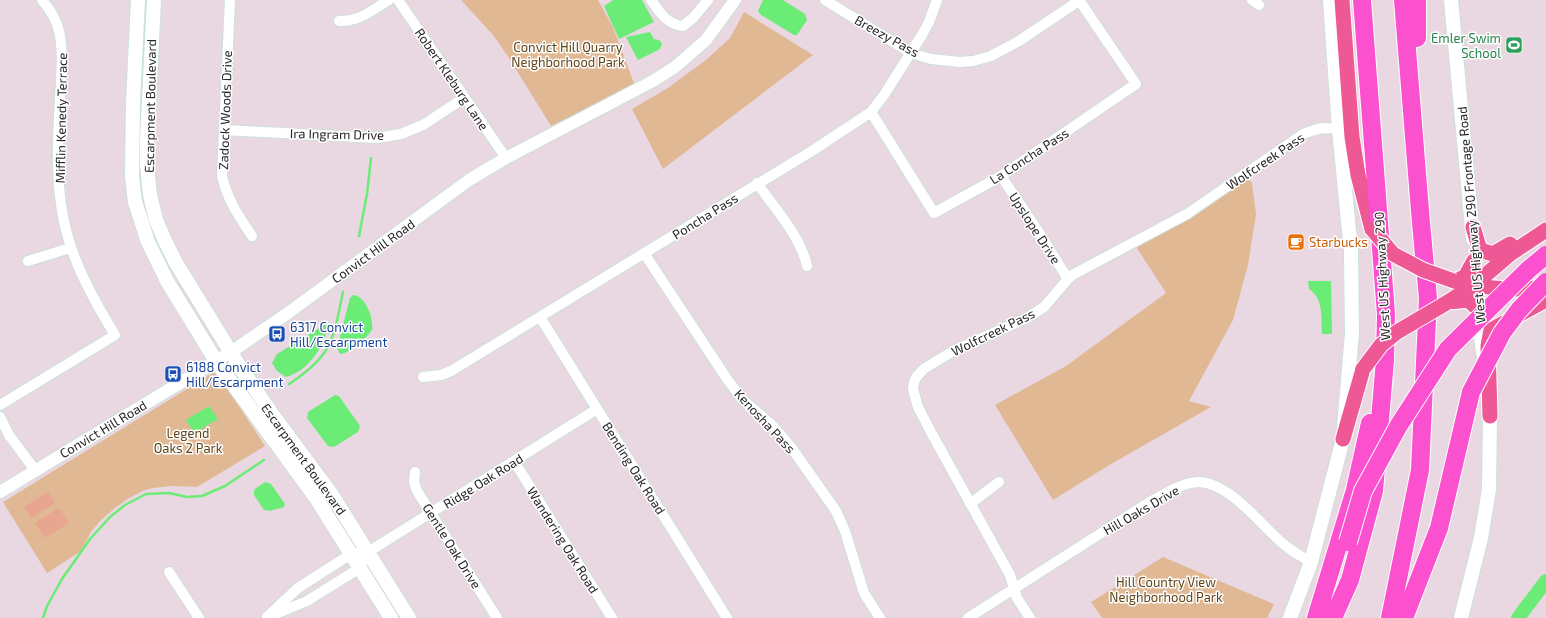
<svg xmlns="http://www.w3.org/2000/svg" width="1546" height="618" font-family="'Exo 2',sans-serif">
	<rect width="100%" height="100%" fill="#e9d8e2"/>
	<path fill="#e0b994" d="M461,0H598L613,27L635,86L551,126L509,58L493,35Z
		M744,12L813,55L663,169L632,109L668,88L707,59L730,38Z
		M1248,179L1252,183L1256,214L1248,265L1233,320L1189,401L1211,407L1106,467L1053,500L995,405L1066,366L1166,293L1135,245L1168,230L1193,216Z
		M216,371L265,446L197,487L172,486L152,488L143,491L129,498L116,507L100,521L91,532L81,551L47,573L3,502Z
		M1163,557L1274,604L1267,618H1102L1091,602Z"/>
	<path fill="#e8a58f" d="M48,492L55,503L31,518L24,507Z
		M59,508L69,523L45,538L35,523Z"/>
	<path fill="#6aec76" d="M613,0H642L654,22L619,39L604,6Z
		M763,0H783L805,14L807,20L797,35H794L761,15L758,11Z
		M650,32L654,39L659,40L662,44L660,49L638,60L626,37Z
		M1308,281H1331L1332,334H1322C1321,318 1324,299 1309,289Z
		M353,295C366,296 374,319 372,330C367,338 349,354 340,354L337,348L350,298Z
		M326,324L328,328C323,348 308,371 286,377L277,371L272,363L277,354Z
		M335,395L339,396L360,426L358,432L334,447L328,446L307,418L308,412Z
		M209,406L218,419L194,433L186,420Z
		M265,482L271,484L285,504L284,507L270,511L264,510L254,495V491L255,489Z"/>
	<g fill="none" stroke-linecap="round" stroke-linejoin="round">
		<path stroke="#6aec76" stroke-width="2.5" d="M359,236L367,194L371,158
			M289,384C333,355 333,340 343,292
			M43,618L47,606L62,579L90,539L110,517L125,505L146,494L169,493L187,497L202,496L225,486L264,460"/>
		<path stroke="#6aec76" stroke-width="14" d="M1518,618L1546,581"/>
		<defs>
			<path id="minor" d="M230,0L222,176C227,199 239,217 252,236
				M398,0L506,158
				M651,0C660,12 666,24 683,26L693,18L708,0
				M825,0L911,53L931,59L960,62L973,61L991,56L1019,41L1080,0
				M1252,0L1259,5
				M339,21C359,22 372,10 389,0
				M871,112L934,213L1001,176L1136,84L1079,0
				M224,130L377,138L401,134L423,125L464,98
				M1001,176L1038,231L1068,279
				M757,183C775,209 800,235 807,266
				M644,253L727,379L743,400L772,425L791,447L836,511L845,531L864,593L880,618
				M28,261L70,248
				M540,317L727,618
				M423,377L441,375L451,371L815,149L871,112L884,95L922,35L929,22L937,0
				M0,405L115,335C90,294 67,252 61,204C56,169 58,134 60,98C61,76 64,53 59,31C56,19 50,9 42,0
				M0,417L9,435L35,470
				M514,461L612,618
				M415,472L414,482L417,491L497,618
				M970,504L999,482
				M169,572L199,618
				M273,615L307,601L360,568L362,563
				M267,617L298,588L351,554L368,552L597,409
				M968,618L1153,500C1167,493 1182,483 1198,482C1228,482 1260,523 1281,542C1290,550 1300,556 1311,562
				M1030,618L1017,598L1010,575L932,434L918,407L913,389L914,382L917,376L925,368L955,350L1027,318L1044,307L1068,279L1074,274L1187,214L1303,134L1314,130L1323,128L1339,129"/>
			<path id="tertiary" d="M0,492L231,352L288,313L469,180L506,158L653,81L675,67L706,40L735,0"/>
			<path id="secondary" d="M138,0L133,103L132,176L135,202L148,242L167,281L216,361L316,498L391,618
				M154,0L147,139V166L150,195L156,220L165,241L176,263L238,364L272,414L332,495L409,618
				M1451,0L1473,239
				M1474,275V285L1484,358
				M1290,618L1311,562L1343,439L1352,333L1351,251L1339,129L1330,0
				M1461,618L1481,538L1489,489L1490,416L1489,404"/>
			<path id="primary" d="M1342,0L1352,137L1358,175L1372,229
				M1473,227L1480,250L1493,254L1510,244
				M1454,281L1465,277L1474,261
				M1469,284C1494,289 1522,291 1546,286
				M1448,302L1474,285L1510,254L1546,230
				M1449,302L1468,300L1478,309
				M1490,416L1488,346L1491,330L1546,300
				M1343,439L1363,369"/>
			<path id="motorway" d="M1417,0V38
				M1316,618L1355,490L1370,423
				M1333,618L1350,580L1374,491L1385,360L1386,314L1362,0
				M1390,618L1420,470L1428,298L1421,223L1403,0
				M1404,618L1439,528"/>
		</defs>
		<use href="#minor" stroke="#cde0d9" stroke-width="12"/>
		<use href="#tertiary" stroke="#cde0d9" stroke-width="14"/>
		<use href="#secondary" stroke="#cde0d9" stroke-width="16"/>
		<use href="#primary" stroke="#fff" stroke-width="17"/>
		<use href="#motorway" stroke="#fff" stroke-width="20"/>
		<use href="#minor" stroke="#fff" stroke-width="10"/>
		<use href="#tertiary" stroke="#fff" stroke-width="12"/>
		<use href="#secondary" stroke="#fff" stroke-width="14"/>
		<use href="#primary" stroke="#ed5895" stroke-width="15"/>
		<use href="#motorway" stroke="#fb51cf" stroke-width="18"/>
		<defs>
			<path id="primary-bridge" d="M1372,229L1393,254L1423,270L1454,281
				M1363,369L1381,345L1397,332L1448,302"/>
			<path id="motorway-bridge" d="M1439,528L1471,392L1502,333L1519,310L1546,282
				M1348,542L1363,491L1399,425L1448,349L1528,270L1546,255"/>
		</defs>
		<use href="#primary-bridge" stroke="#fff" stroke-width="17" stroke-linecap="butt"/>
		<use href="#motorway-bridge" stroke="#fff" stroke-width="20" stroke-linecap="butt"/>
		<use href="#primary-bridge" stroke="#ed5895" stroke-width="15"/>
		<use href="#motorway-bridge" stroke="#fb51cf" stroke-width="18"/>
	</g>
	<defs>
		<symbol id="stadium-square" viewBox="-11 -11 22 22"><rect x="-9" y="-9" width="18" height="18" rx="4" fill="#2e9e5b" stroke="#fff"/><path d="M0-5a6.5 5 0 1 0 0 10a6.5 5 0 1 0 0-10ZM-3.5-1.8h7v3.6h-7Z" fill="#fff"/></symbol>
		<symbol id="cafe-square" viewBox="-11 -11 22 22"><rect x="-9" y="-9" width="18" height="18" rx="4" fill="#e8710a" stroke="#fff"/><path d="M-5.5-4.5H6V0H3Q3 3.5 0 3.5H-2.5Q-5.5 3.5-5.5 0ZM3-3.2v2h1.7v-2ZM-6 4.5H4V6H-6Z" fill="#fff"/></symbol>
		<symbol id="bus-square" viewBox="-11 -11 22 22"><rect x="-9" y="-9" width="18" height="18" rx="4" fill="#1a4fb4" stroke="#fff"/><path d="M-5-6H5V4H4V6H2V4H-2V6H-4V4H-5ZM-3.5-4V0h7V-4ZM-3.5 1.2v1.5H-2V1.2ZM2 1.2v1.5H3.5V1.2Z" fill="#fff"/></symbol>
	</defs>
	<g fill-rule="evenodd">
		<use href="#stadium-square" x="1504" y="35" width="20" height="20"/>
		<use href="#cafe-square" x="1286" y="232" width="20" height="20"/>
		<use href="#bus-square" x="267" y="324" width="20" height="20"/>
		<use href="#bus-square" x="163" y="364" width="20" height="20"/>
	</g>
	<g text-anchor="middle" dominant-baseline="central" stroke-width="3" stroke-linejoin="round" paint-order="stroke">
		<g font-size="13" fill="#262626" stroke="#fff">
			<text transform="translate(887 36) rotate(29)">Breezy Pass</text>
			<text transform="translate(452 79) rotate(56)">Robert Kleburg Lane</text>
			<text transform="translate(150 106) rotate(-89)">Escarpment Boulevard</text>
			<text transform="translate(225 110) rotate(-88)">Zadock Woods Drive</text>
			<text transform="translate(61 118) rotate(-89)">Mifflin Kenedy Terrace</text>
			<text transform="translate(337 134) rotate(1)">Ira Ingram Drive</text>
			<text transform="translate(1029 156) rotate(-33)">La Concha Pass</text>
			<text transform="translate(1265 161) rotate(-34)">Wolfcreek Pass</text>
			<text transform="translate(1471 215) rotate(-95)">West US Highway 290 Frontage Road</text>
			<text transform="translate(705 216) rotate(-32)">Poncha Pass</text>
			<text transform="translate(1035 228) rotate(57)">Upslope Drive</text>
			<text transform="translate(373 251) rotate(-36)">Convict Hill Road</text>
			<text transform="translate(1382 276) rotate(-93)">West US Highway 290</text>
			<text transform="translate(993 332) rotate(-26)">Wolfcreek Pass</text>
			<text transform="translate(765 421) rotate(47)">Kenosha Pass</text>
			<text transform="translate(103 429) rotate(-31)">Convict Hill Road</text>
			<text transform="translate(304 459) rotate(54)">Escarpment Boulevard</text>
			<text transform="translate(634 468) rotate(58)">Bending Oak Road</text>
			<text transform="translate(483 481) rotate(-32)">Ridge Oak Road</text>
			<text transform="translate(1141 510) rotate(-30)">Hill Oaks Drive</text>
			<text transform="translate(563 540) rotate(58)">Wandering Oak Road</text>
			<text transform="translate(452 546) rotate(58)">Gentle Oak Drive</text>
		</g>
		<g font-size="13" fill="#27864d" stroke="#fff" text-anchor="end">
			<text x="1501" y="38">Emler Swim<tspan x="1501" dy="15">School</tspan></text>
		</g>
		<g font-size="13" fill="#60451a" stroke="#fff">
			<text x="568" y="47">Convict Hill Quarry<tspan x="568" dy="15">Neighborhood Park</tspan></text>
			<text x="188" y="433">Legend<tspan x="188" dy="15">Oaks 2 Park</tspan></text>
			<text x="1166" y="582">Hill Country View<tspan x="1166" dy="15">Neighborhood Park</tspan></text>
		</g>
		<g font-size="13" fill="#c56008" stroke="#fff" text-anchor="start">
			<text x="1309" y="242">Starbucks</text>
		</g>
		<g font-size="13" fill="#164399" stroke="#fff" text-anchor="start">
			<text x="290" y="327">6317 Convict<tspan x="290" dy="15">Hill/Escarpment</tspan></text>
			<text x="186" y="367">6188 Convict<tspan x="186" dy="15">Hill/Escarpment</tspan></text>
		</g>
	</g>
</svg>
